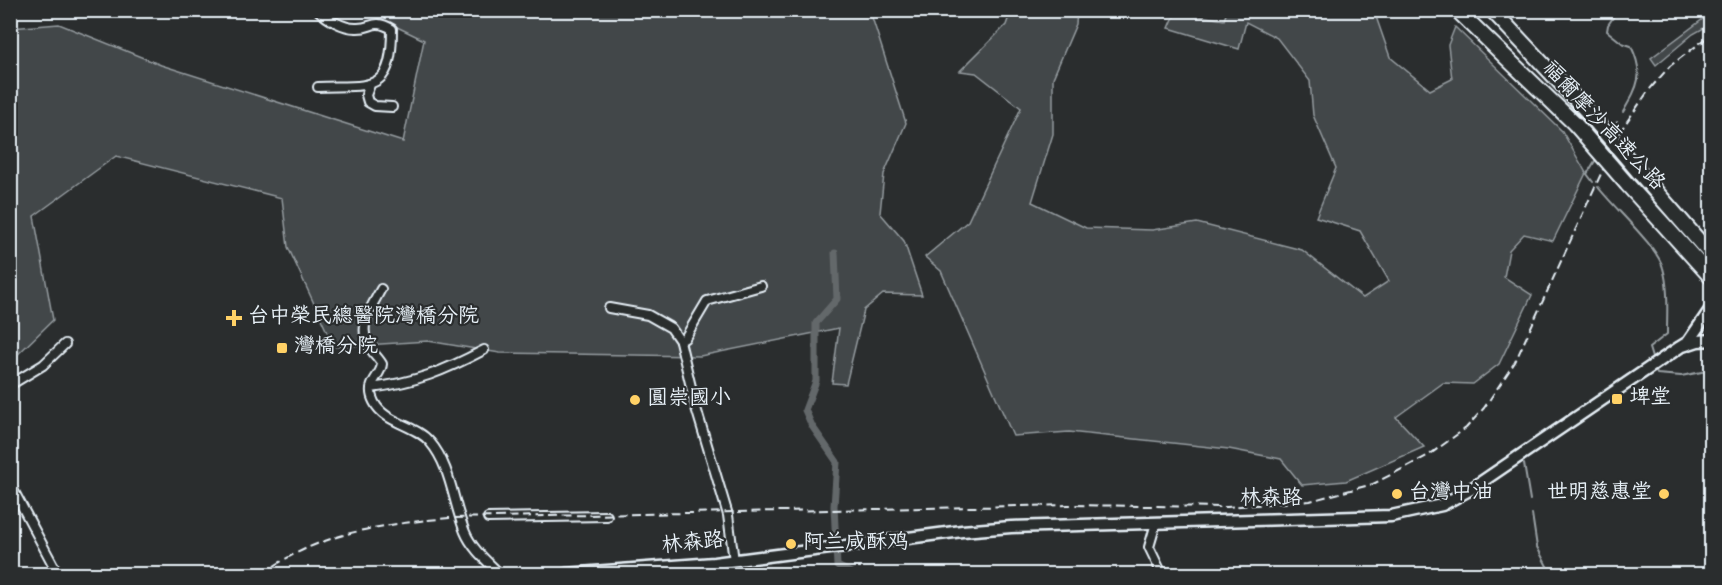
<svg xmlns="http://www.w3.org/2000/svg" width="1722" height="585" font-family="'Gochi Hand','LXGW WenKai TC',sans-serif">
	<rect width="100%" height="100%" fill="#2a2d2e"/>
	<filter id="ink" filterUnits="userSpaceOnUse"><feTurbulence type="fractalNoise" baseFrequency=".0167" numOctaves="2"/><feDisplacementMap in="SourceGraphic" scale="12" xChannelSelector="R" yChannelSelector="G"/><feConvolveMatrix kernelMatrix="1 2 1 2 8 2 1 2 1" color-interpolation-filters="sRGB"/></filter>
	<g filter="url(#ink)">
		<path fill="#424648" stroke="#959ca0" stroke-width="1.5" d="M364,11H870L906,123L884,174L880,213L904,241L922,295L883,294L864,310L846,384L832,383L839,328L700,356L500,353L428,341L334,347L288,247L282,198L116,156L34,216L53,320L11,361V28L59,24L161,65L403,142L424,40Z
			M1011,11H1077L1076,24L1053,78V134L1032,202L1086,228L1152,230L1197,223L1302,250L1363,298L1389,281L1360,231L1316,217L1336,168L1313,115L1310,81L1277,38L1246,22L1239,49L1169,28L1176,12L1224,20L1227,11H1374L1390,57L1430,90L1452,79L1448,45L1455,27L1562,131L1586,173L1553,241L1524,234L1509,250L1504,277L1532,295L1499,364L1473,384L1443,383L1396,417L1424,447L1346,481L1302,485L1281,459L1229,449L1069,432L1013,436L941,271L925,257L968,221L1021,108L976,73L960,71L1006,25Z
			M1711,13V24L1693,34L1656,65L1651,58Z"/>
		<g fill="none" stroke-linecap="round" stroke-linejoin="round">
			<path stroke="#989fa3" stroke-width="2" d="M1618,10L1608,25L1607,31L1622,43L1631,46C1645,75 1638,86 1623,112
				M1611,133L1617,122
				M1593,182L1587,174L1598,156
				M1598,187C1613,207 1658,247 1663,268C1669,289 1667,312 1667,334L1649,348L1653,361
				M1655,369L1657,374L1681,376L1712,370
				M1524,464L1530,500
				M1532,514L1537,547L1551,574"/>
			<path stroke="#63686b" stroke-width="7" d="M835,253L837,299L816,323V381L805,410L812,426L837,462L834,506L837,566L853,574"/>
			<defs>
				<path id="street" d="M97,10L133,12L143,10
					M318,10C327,19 343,28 356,28C373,29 372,18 392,29C392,94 372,85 318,87
					M370,85L366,95L368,102L375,106L392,107
					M10,151L11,148
					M381,289C372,306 358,325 368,344C371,352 378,357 382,364C381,377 364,383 374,402C385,424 415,424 430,442C451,466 453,503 465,532C472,549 488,562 500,574
					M609,308L648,315L671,328L680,341L696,408L728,515L734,561
					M680,341L685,338L707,301L761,286
					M10,385L43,365L65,344
					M371,388C417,382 444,371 484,350
					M10,484L58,574
					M488,518L607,516
					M1156,523L1149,547L1162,574"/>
				<path id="secondary" d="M1683,346L1698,341L1712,340
					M566,574L714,563L962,531L1011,527L1391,516L1442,505L1471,489L1680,347L1688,342L1712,307"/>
				<path id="highway" d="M1457,10L1575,124
					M1492,10L1585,109
					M1638,171L1712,256
					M1627,184L1712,278"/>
			</defs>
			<use href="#street" stroke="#e8f1f8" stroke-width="12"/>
			<use href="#secondary" stroke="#e8f1f8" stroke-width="15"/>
			<use href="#highway" stroke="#e8f1f8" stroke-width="18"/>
			<use href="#street" stroke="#2a2d2e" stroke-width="8"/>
			<use href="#secondary" stroke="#2a2d2e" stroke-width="10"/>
			<use href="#highway" stroke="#2a2d2e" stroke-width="14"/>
			<path stroke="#e8f1f8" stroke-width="2" stroke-dasharray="9 4.5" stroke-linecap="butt" d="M263,574C316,533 384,524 449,518L1068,505L1227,507L1310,501L1373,484L1429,455L1466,428L1484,408L1515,362L1621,130L1649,90L1670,66L1712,34"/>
			<defs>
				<path id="highway-bridge" d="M1585,109L1638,171
					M1575,124L1627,184"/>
			</defs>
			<use href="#highway-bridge" stroke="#e8f1f8" stroke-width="18" stroke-linecap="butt"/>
			<use href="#highway-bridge" stroke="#2a2d2e" stroke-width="14"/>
		</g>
	</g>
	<g fill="#ffd166" stroke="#2a2d2e" stroke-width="2">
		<path d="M231 309h6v6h6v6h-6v6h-6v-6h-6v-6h6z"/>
		<rect x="276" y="342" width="12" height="12" rx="3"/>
		<rect x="1611" y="393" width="12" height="12" rx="3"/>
		<circle cx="635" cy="400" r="6"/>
		<circle cx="1397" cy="494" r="6"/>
		<circle cx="1664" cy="494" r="6"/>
		<circle cx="791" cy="544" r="6"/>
	</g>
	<g text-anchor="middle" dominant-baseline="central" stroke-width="4.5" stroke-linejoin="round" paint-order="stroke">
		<g font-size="21" fill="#e8f1f8" stroke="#2a2d2e">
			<text transform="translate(1602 127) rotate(47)">福爾摩沙高速公路</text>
			<text x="1271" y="500">林森路</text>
			<text transform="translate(693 545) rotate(-6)">林森路</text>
		</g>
		<g font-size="21" fill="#e8f1f8" stroke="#2a2d2e" text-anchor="start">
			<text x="248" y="318">台中榮民總醫院灣橋分院</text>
			<text x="294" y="348">灣橋分院</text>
			<text x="1629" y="399">埤堂</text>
			<text x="647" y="400">圓崇國小</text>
			<text x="1409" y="494">台灣中油</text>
			<text x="1652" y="494" text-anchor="end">世明慈惠堂</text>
			<text x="803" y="544">阿兰咸酥鸡</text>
		</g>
	</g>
	<rect width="1722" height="585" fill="none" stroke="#2a2d2e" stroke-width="36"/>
	<rect x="18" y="18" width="1686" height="549" fill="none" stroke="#e8f1f8" stroke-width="2" filter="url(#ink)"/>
</svg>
